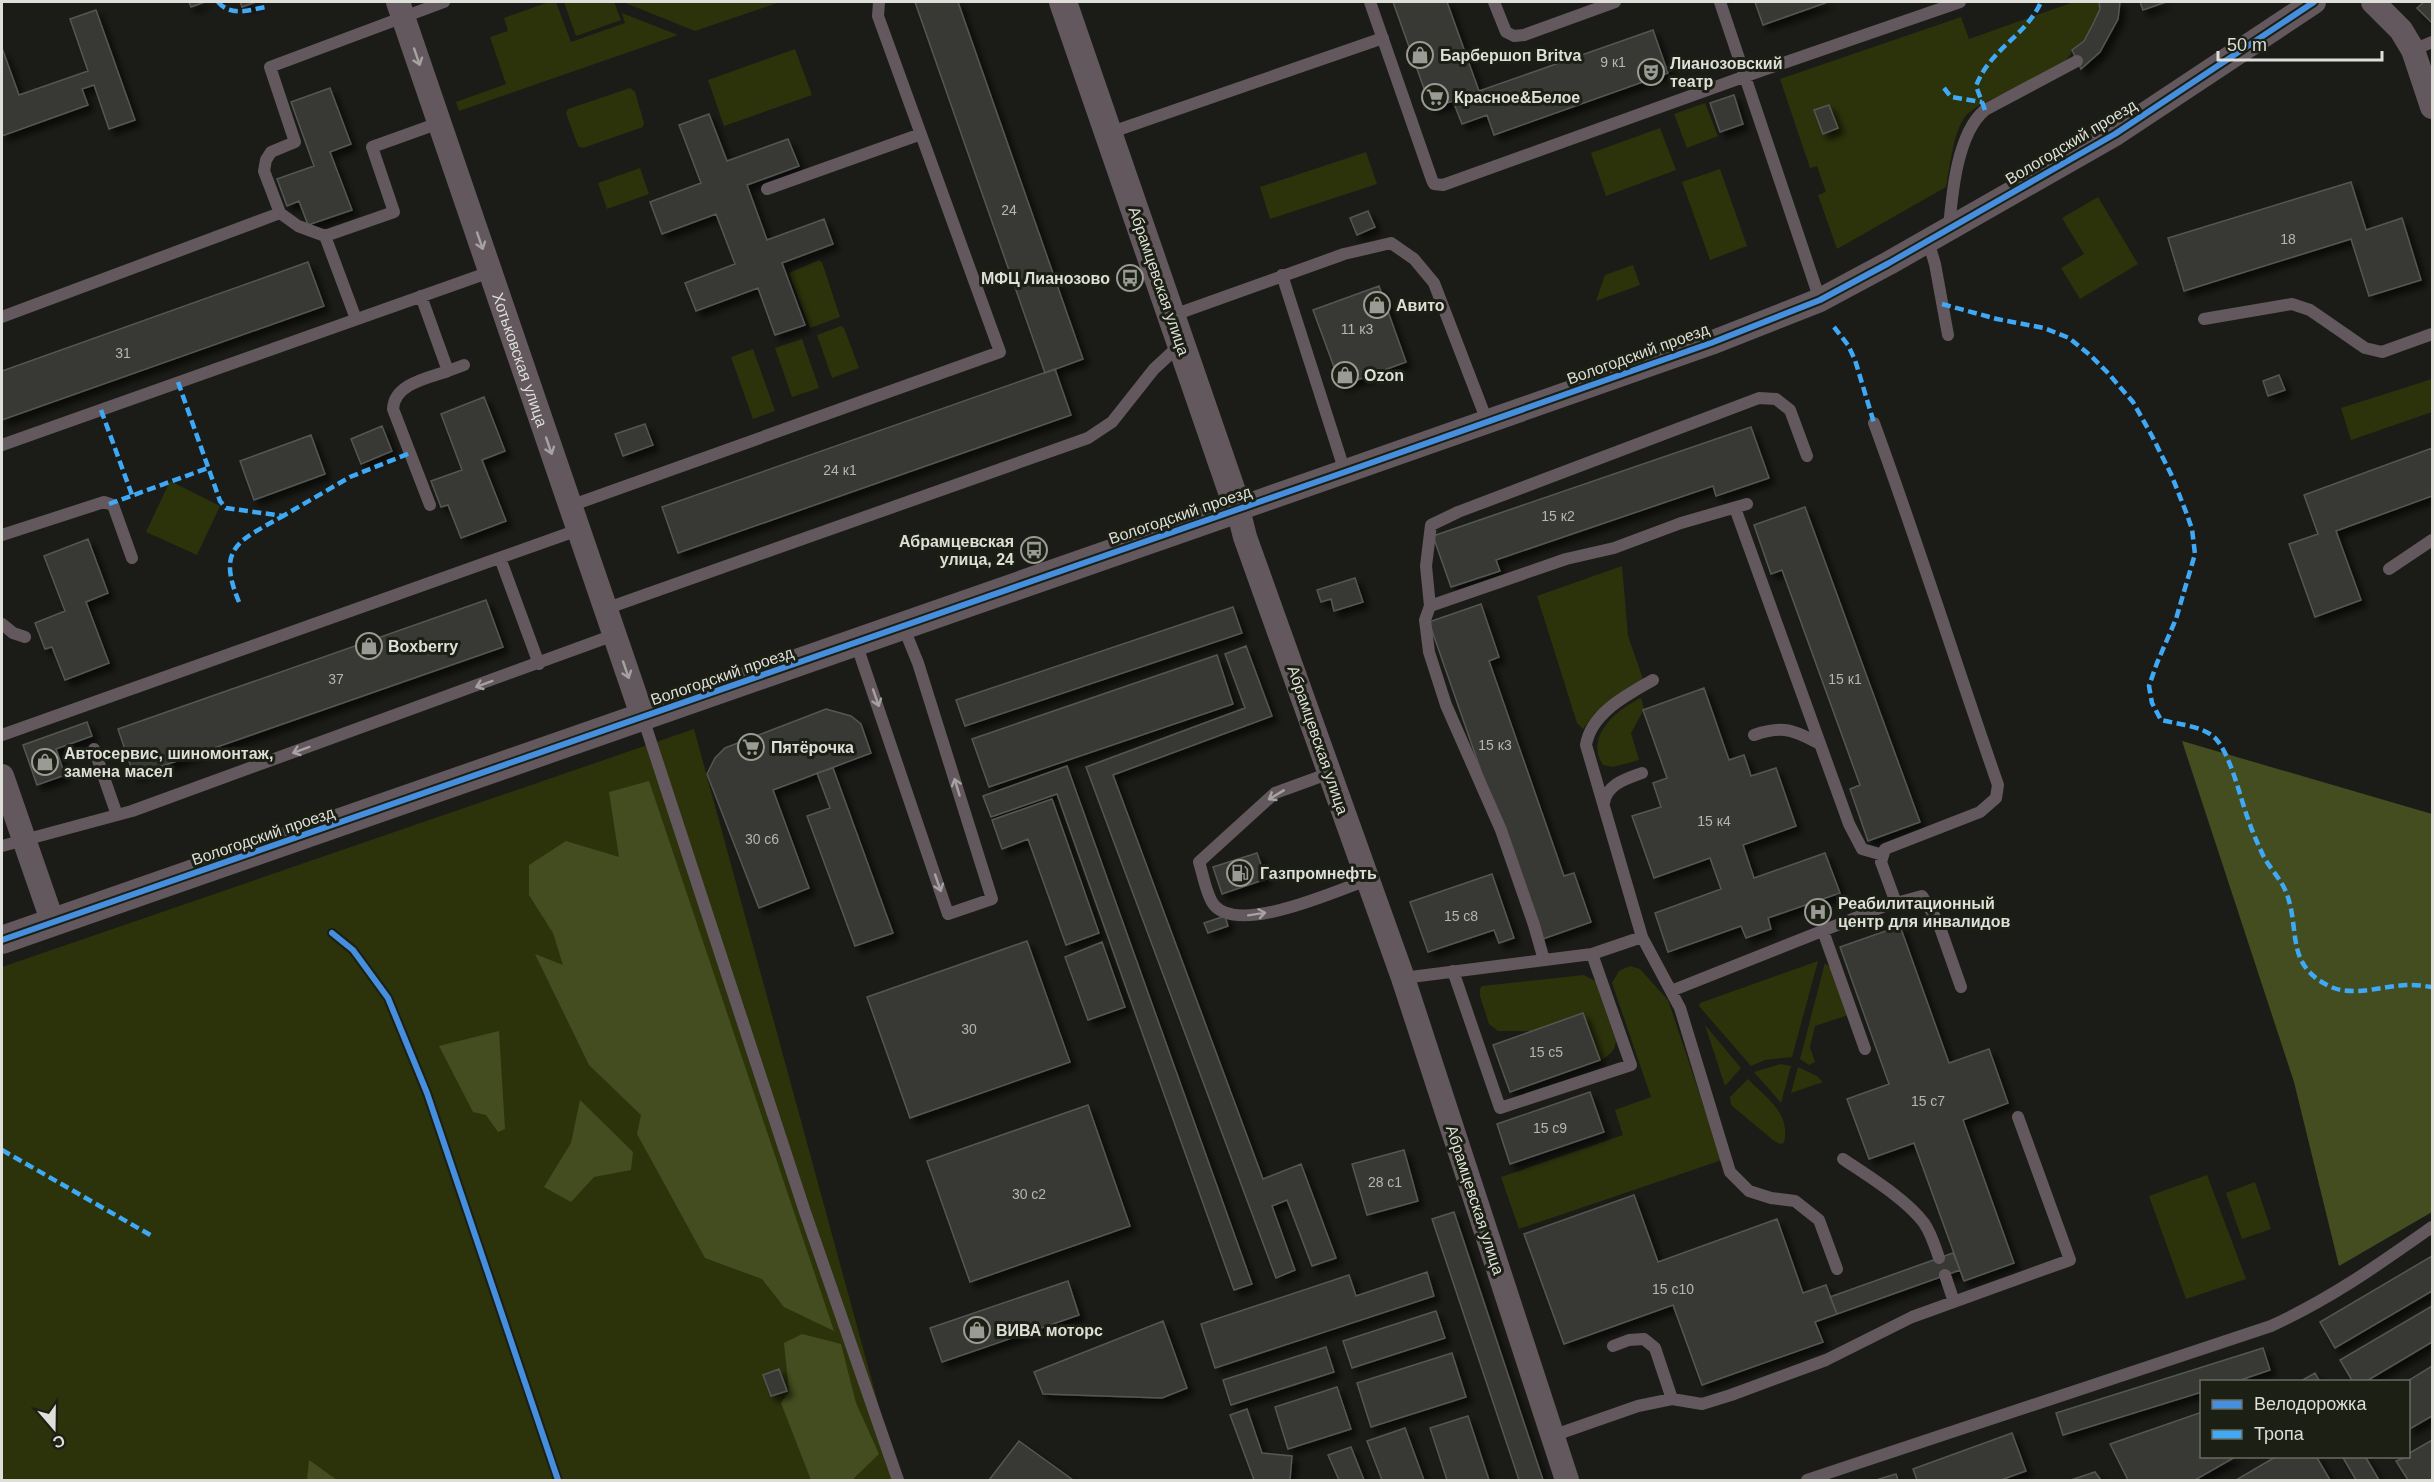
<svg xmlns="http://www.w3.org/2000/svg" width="2434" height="1482" font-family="Helvetica,sans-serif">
	<defs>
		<filter id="shadow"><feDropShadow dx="5.5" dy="5.5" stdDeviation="3" flood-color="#0009"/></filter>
	</defs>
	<rect width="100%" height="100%" fill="#1b1c17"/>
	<path fill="#2c330b" d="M549,2H556L571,42L625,23L622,13L678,35L459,111L456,102L506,84L490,37L508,31L504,18Z
		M564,2H614L621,20L576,36Z
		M623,2H780L695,31Z
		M2074,2H2099L2100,9L2084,41L2072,50C2066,77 1981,95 1965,117C1953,132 1950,168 1946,187L1837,249L1818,195L1826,192L1817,166L1810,168L1780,79L1961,17L1969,39Z
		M795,49L812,95L724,126L708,80Z
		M630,88L635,92L644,123L643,127L583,148L578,146L566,113L568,109Z
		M1705,103L1718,136L1687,148L1674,114Z
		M1660,128L1676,170L1606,196L1591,153Z
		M1366,152L1377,184L1270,219L1260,187Z
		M640,168L649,194L607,209L598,183Z
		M1720,169L1747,246L1710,260L1682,182Z
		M2098,197L2138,264L2080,299L2061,268L2084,254L2062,218Z
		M819,260L822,262L840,317L810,328L789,273Z
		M1633,265L1640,285L1596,301L1605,275Z
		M841,326L844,328L859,368L832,378L817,335Z
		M802,339L819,388L792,397L775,348Z
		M753,349L775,411L753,419L731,357Z
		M2432,379V412L2351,440L2341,408Z
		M170,481L220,506L197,555L146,532Z
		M1622,566L1628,636L1643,679L1595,713L1583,729L1577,723L1537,596Z
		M1641,698L1644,709L1631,733L1639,760L1613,767L1603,765C1584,737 1617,709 1641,698Z
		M694,729L899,1480H2V967Z
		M1818,961L1792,1057L1765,1060L1751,1066L1699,1006L1700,1003Z
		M1825,963L1830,967L1848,1015L1815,1026L1810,1047L1815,1062L1809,1065L1800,1059Z
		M1630,966L1640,969L1668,1000L1722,1160L1519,1229L1501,1177L1623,1135L1615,1110L1651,1097L1612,983L1619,971Z
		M1584,975L1595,981L1616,1041C1615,1051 1609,1056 1600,1060L1582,1013L1531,1031H1498L1489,1024L1480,996V989L1482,986Z
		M1705,1025L1741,1068L1725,1086Z
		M1781,1064L1791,1066L1781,1103L1754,1072Z
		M1798,1067L1817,1076L1823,1082L1791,1093Z
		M1748,1079C1767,1099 1791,1113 1784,1143L1780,1144L1773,1140L1731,1105L1730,1097Z
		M2207,1175L2246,1279L2186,1299L2149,1196Z
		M2255,1182L2271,1229L2242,1239L2226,1193Z"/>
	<path fill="#444d1f" d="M2182,741L2432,814V1212L2339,1266L2294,1082Z
		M649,781L834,1331L784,1307L762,1279L705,1258L637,1134L641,1115L589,1065L535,954L563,965L553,933L529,895V865L566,841L619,857L609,792Z
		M499,1031L505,1129L498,1132L486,1115L473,1112L439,1046Z
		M580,1100L633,1152L631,1170L594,1177L571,1202L544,1187L571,1143Z
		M802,1334L841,1344L856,1403L879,1454L852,1480H811L781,1403L789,1391L784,1343Z
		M309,1460L337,1480H307Z"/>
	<path fill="#373934" stroke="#555652" stroke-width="1.5" filter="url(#shadow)" d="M189,2H205L191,7Z
		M240,2H256L242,7Z
		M915,2H958L1083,359L1045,373Z
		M1393,2H1447L1479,91L1653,30L1668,73L1494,135L1487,115L1462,124L1453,101L1431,108Z
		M1755,2H1828L1763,25Z
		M2099,2H2120L2118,19L2100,52L2081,69L2072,50L2084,41L2094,22L2100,9Z
		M2140,2H2166L2143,10Z
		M2424,2H2432V23L2417,8Z
		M96,10L135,120L109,129L94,85L82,89L88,105L2,136V48L19,95L88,71L70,19Z
		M330,88L351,144L330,152L352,210L308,225L299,201L287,206L277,179L314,166L291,102Z
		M1734,95L1743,124L1720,132L1710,103Z
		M1829,105L1838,128L1823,134L1814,110Z
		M709,114L727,161L788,139L799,166L747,185L767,240L824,219L833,244L782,263L805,325L775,335L758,288L696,311L685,283L735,264L716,214L662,234L650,202L701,183L679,125Z
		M2351,182L2366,230L2402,218L2421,280L2369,296L2351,239L2184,291L2168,238Z
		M1368,211L1375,227L1357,235L1350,218Z
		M308,262L324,306L2,420V371Z
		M1379,286L1406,362L1341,386L1313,310Z
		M1055,369L1071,415L678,553L662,507Z
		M2279,375L2285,390L2268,396L2263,381Z
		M484,397L505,451L482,460L506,521L461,538L448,505L441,507L431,481L462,470L441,414Z
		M645,424L653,445L623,456L615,434Z
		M382,426L392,451L361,464L351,439Z
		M1751,427L1769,478L1716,496L1713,486L1496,560L1500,571L1451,587L1433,536Z
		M311,435L325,474L254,500L240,461Z
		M2432,448V496L2336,531L2361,600L2315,617L2289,544L2318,534L2304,495Z
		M1805,507L1920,822L1868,841L1850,789L1860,785L1782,570L1771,574L1754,525Z
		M88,539L108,593L86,602L109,663L65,680L52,647L45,649L35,623L65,611L44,556Z
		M1355,578L1363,602L1334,611L1331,599L1321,602L1317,590Z
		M486,600L503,647L134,776L118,729Z
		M1481,604L1499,657L1489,661L1564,876L1574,873L1591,922L1540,940L1429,622Z
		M1233,607L1242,633L965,726L956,700Z
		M1246,646L1272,716L1113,775L1263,1179L1301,1164L1336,1258L1312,1266L1287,1200L1272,1206L1295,1270L1276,1278L1086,767L1245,708L1225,654Z
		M1217,655L1233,704L989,787L972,739Z
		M1704,688L1729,760L1744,755L1751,776L1776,768L1796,826L1743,845L1754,878L1825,853L1840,893L1768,918L1771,929L1746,938L1741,926L1668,952L1655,913L1721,889L1710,858L1654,878L1632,816L1661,807L1653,783L1667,778L1643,710Z
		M826,709L851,716L861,724L871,753L773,790L809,888L759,908L707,774L715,758L725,748Z
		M87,722L92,736L56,749L65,775L37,785L23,745Z
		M1067,766L1252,1284L1234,1290L1057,794L991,817L983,796Z
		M833,768L893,933L855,946L807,816L830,808L817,773Z
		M1052,799L1099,933L1066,945L1028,839L1002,849L992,820Z
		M1257,853L1266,879L1222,894L1213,867Z
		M1492,874L1514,938L1499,943L1494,930L1428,952L1410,902Z
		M1225,916L1228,926L1208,933L1204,923Z
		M1900,926L1949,1063L1989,1049L2008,1103L1963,1120L2014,1263L1964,1281L1914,1143L1869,1159L1847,1099L1889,1084L1840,947Z
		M1027,941L1070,1062L910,1118L867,997Z
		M1102,942L1125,1007L1088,1020L1065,957Z
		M1583,1013L1600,1060L1510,1092L1493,1045Z
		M1590,1092L1604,1132L1510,1164L1497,1124Z
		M1088,1105L1130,1226L970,1282L927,1161Z
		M1404,1150L1418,1201L1367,1215L1352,1164Z
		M1634,1195L1658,1262L1777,1219L1803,1293L1826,1285L1837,1314L1815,1322L1823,1342L1702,1385L1673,1305L1564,1344L1524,1234Z
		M1454,1212L1543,1480H1519L1432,1219Z
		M1953,1253L1960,1270L1837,1314L1830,1297Z
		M2432,1256V1291L2335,1348L2320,1322Z
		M1427,1272L1434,1296L1215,1368L1201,1324L1349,1275L1356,1296Z
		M1068,1281L1079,1315L942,1362L930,1328Z
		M2432,1306V1342L2365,1382H2353L2340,1360Z
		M1436,1311L1445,1338L1352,1368L1343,1341Z
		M1163,1321L1187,1388L1162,1398L1043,1394L1034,1372Z
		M1326,1347L1334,1372L1231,1405L1223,1380Z
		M2263,1348L2270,1370L2235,1382H2202V1392L2063,1435L2056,1413Z
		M1452,1353L1466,1397L1371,1427L1357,1383Z
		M2432,1366V1416L2408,1430V1382H2406Z
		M779,1369L787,1391L771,1396L763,1375Z
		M2315,1373L2320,1382H2299Z
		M1337,1387L1351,1429L1288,1449L1275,1407Z
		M1247,1409L1262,1453L1292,1456L1290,1480H1254L1230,1415Z
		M2202,1412V1456H2237L2195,1480H2128L2110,1444Z
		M1468,1416L1489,1480H1447L1430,1428Z
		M1405,1428L1424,1480H1382L1367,1441Z
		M2012,1433L2026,1471L2001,1480H1917L1913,1469Z
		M2432,1440V1480H2408L2396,1461L2408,1456V1454Z
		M1019,1441L1073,1480H989Z
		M1351,1447L1364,1480H1339L1328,1455Z
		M2277,1456H2316L2330,1480H2236Z
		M2342,1456H2365L2379,1480H2356Z
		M2095,1472L2101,1480H2071Z
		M1896,1474L1898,1480H1876Z"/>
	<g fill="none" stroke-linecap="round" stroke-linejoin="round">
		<path stroke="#63585e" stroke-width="12" d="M1370,2L1432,180L1434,184L1443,185L1746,76L1960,2
			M1494,2L1506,32L1514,36L1524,35L1615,2
			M1720,2L1820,300
			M2413,50L2432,42
			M1109,133L1383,38
			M767,189L921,134
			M1949,228C1952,194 1957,133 1985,110L2077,61
			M325,236L298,226L280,213L264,171L266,160L271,152L295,142L270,67L444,2
			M1928,241L1935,264L1948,335
			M1282,275L1345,472
			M421,296L448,371C428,378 394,384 393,409L430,505
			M1171,316L1344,254L1391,243L1414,259L1434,283L1487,421
			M2,317L280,213
			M356,319L325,236L394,212L372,147L439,123
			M2204,319L2292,304L2310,310L2365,348L2382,352L2432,334
			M448,371L464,365
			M1874,423C1918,543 1956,664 1998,785L1996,798L1980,812L1885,849L1881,862L1896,903
			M2,445L490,272
			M570,506L1000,352L878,16L879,2
			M1735,508L1849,824L1862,849L1883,855
			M2,535L104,502L113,505L132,558
			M500,558L539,664
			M2389,569L2432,540
			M1430,606L1566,559L1614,548L1681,523L1747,504
			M605,609L1088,438L1112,422L1154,369L1181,344
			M2,624L13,633L25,637
			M856,643L948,914L992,899L918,663L903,626
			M643,718L805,1212L898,1480
			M2,735L578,530
			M1754,735C1783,725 1794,730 1820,744
			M94,749L117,815
			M1330,773L1275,793L1199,862C1203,874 1206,895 1214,905C1239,935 1336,891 1367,880
			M1604,803C1607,784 1626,779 1642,773
			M2,846L132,811L614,635
			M1823,931L1865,1049
			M1642,937L1586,745C1591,713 1627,695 1653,680
			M1544,960L1534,925L1501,830L1446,705L1429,652L1425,620L1430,606L1426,566L1431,525L1458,512L1759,398L1776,399L1790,410L1807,456
			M1453,971L1500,1108L1631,1065L1592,954
			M1403,978L1592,954L1642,937L1680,1008L1730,1172L1749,1191L1771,1198L1795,1201L1819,1220L1837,1269
			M1671,991L1885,906L1922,896L1938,922L1961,987
			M1843,1159C1868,1176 1906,1199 1924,1223C1931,1233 1935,1246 1939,1258
			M1945,1275L1954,1302
			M1613,1346L1629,1340L1644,1339L1655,1348L1672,1399
			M1552,1436L1638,1406L1672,1399L1702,1404L1731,1395L1826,1360L1912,1317L2070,1260L2018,1117
			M1807,1480L2271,1326C2332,1298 2378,1265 2432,1227"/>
		<g stroke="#63585e" stroke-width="24">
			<path id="s1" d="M398,2L643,718"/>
			<path d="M2373,2L2401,30L2413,50L2432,107"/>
			<path d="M2,776L53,923"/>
			<path d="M1567,1480L1403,978L1245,537L1238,509L1711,343L1820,300L1889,263L2115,134L2314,2"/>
		</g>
		<path stroke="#63585e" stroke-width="28" d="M2,940L1238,509L1063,2"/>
		<path stroke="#3fa9f5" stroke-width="4.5" stroke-dasharray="9 4.5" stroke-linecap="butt" d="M218,2C231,17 249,10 266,7
			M1944,88L1951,97L1982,102
			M1985,110L1976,86C1990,49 2026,36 2041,2
			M1942,304L1997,319L2044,328L2069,338L2090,355L2107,372L2133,402L2152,436L2171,474L2186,512L2192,529L2195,554L2176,619L2157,663L2149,686L2152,703L2161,720C2177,724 2204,726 2216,739C2231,756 2240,797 2248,819C2252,831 2257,842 2262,853C2268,867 2280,877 2286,892C2301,929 2284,964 2329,986C2353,998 2384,985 2410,985C2417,985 2425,986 2432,987
			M1834,327L1848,345L1855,360L1874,423
			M178,382L220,501L226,508L283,516L350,477L410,453
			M101,410L132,495
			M109,504L208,468
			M239,602C216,547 239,541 283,516
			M2,1150L152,1236"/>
		<defs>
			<path id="cycleway" d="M332,933L353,950L388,998L427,1093L558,1480
				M2,940L1345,472L1711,343L1820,300L1889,263L2115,134L2314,2"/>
		</defs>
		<use href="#cycleway" stroke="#1c1f14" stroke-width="10"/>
		<use href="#cycleway" stroke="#468fdf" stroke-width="6"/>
	</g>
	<defs><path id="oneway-shaft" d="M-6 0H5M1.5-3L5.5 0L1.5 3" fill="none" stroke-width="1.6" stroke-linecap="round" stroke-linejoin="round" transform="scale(1.5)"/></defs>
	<g stroke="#a6a2a1">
		<use href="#oneway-shaft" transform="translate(417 57) rotate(71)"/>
		<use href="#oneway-shaft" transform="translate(480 241) rotate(71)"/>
		<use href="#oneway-shaft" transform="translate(549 446) rotate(71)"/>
		<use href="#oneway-shaft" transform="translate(626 670) rotate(71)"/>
		<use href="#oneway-shaft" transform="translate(484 684) rotate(160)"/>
		<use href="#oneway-shaft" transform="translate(876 698) rotate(71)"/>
		<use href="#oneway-shaft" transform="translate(301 750) rotate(160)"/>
		<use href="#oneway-shaft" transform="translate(957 787) rotate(-107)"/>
		<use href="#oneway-shaft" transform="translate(1276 795) rotate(149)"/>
		<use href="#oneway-shaft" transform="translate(938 883) rotate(71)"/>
		<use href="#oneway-shaft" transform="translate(1257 914) rotate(-9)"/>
	</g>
	<defs>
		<symbol id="shop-ring" viewBox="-11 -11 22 22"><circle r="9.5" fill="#1c1f14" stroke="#999b94" stroke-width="1.5"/><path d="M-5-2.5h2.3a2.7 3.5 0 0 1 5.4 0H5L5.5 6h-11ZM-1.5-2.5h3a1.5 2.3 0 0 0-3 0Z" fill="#999b94"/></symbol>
		<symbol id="theatre-ring" viewBox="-11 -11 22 22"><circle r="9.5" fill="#1c1f14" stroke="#999b94" stroke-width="1.5"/><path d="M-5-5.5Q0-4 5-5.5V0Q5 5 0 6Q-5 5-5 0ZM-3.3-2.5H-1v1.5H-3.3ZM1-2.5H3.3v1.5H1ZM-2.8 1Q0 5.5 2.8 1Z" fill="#999b94"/></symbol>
		<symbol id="supermarket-ring" viewBox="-11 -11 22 22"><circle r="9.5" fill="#1c1f14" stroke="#999b94" stroke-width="1.5"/><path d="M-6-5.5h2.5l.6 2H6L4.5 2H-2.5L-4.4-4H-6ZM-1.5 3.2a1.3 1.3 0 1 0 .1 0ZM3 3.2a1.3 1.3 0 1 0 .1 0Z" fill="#999b94"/></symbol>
		<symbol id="bus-ring" viewBox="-11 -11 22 22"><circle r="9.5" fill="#1c1f14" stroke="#999b94" stroke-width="1.5"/><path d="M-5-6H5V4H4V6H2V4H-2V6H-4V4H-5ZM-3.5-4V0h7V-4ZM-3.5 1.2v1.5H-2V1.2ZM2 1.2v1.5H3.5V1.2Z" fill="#999b94"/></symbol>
		<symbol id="fuel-ring" viewBox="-11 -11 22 22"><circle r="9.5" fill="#1c1f14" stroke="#999b94" stroke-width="1.5"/><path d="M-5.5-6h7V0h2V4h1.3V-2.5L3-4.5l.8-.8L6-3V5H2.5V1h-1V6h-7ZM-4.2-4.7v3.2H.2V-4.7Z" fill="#999b94"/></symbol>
		<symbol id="hospital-ring" viewBox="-11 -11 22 22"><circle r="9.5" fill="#1c1f14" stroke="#999b94" stroke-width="1.5"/><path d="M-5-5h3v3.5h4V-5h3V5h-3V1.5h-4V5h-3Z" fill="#999b94"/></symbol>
	</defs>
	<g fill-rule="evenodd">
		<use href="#shop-ring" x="1405" y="40" width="30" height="30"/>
		<use href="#theatre-ring" x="1636" y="57" width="30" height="30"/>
		<use href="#supermarket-ring" x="1420" y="82" width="30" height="30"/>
		<use href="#bus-ring" x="1115" y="263" width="30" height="30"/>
		<use href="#shop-ring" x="1362" y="290" width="30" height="30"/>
		<use href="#shop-ring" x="1330" y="360" width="30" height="30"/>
		<use href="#bus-ring" x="1019" y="535" width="30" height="30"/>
		<use href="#shop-ring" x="354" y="631" width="30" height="30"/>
		<use href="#supermarket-ring" x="736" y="732" width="30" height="30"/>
		<use href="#shop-ring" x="30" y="747" width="30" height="30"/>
		<use href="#fuel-ring" x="1225" y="858" width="30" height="30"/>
		<use href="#hospital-ring" x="1803" y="897" width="30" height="30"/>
		<use href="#shop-ring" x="962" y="1315" width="30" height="30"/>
	</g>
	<g text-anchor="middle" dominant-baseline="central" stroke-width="6" stroke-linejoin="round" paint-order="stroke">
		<g font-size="14" fill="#b4b6af">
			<text x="1613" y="62">9 к1</text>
			<text x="1009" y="210">24</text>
			<text x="2288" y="239">18</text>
			<text x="1357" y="329">11 к3</text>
			<text x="123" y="353">31</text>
			<text x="840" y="470">24 к1</text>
			<text x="1558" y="516">15 к2</text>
			<text x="336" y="679">37</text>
			<text x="1845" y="679">15 к1</text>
			<text x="1495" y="745">15 к3</text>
			<text x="1714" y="821">15 к4</text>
			<text x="762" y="839">30 с6</text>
			<text x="1461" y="916">15 с8</text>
			<text x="969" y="1029">30</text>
			<text x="1546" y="1052">15 с5</text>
			<text x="1928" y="1101">15 с7</text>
			<text x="1550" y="1128">15 с9</text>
			<text x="1385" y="1182">28 с1</text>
			<text x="1029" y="1194">30 с2</text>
			<text x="1673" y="1289">15 с10</text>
		</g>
		<g font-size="16" font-weight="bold" fill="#dddfd8" stroke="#1c1f14" text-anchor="start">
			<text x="1440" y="55">Барбершоп Britva</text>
			<text x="1670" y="63">Лианозовский<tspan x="1670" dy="18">театр</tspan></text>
			<text x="1454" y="97">Красное&amp;Белое</text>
			<text x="1110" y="278" text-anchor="end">МФЦ Лианозово</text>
			<text x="1396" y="305">Авито</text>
			<text x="1364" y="375">Ozon</text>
			<text x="1014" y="541" text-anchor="end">Абрамцевская<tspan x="1014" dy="18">улица, 24</tspan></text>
			<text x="388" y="646">Boxberry</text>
			<text x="771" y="747">Пятёрочка</text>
			<text x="64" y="753">Автосервис, шиномонтаж,<tspan x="64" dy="18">замена масел</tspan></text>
			<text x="1260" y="873">Газпромнефть</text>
			<text x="1838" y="903">Реабилитационный<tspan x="1838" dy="18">центр для инвалидов</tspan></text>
			<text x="996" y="1330">ВИВА моторс</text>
		</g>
		<g font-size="16" fill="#dddfd8" stroke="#1c1f14">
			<text transform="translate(2071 142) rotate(-31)">Вологодский проезд</text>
			<text transform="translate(1159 281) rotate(71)">Абрамцевская улица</text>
			<text transform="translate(1638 354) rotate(-20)">Вологодский проезд</text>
			<text stroke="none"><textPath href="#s1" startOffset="378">Хотьковская улица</textPath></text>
			<text transform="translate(1180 515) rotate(-19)">Вологодский проезд</text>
			<text transform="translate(722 676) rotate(-19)">Вологодский проезд</text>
			<text transform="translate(1318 740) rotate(71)">Абрамцевская улица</text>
			<text transform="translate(263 836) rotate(-19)">Вологодский проезд</text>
			<text transform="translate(1475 1200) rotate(72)">Абрамцевская улица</text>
		</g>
	</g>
	<rect width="2434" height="1482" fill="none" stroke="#dddfd8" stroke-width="6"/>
	<rect x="2200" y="1380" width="210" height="78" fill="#1c1f14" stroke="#696c62" stroke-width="1.5"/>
	<rect x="2212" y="1400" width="30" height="9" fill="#468fdf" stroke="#696c62" stroke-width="1.5"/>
	<text x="2254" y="1410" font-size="18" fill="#dddfd8">Велодорожка</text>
	<rect x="2212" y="1430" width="30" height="9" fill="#3fa9f5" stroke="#696c62" stroke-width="1.5"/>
	<text x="2254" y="1440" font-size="18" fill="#dddfd8">Тропа</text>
	<g transform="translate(54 1428) rotate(160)" stroke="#1c1f14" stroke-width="4.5" paint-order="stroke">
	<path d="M0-4.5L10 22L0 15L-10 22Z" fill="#dddfd8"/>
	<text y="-9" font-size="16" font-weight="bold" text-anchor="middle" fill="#dddfd8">С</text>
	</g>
	<path d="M2218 51v9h164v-9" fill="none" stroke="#dddfd8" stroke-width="3"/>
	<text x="2227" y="51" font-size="18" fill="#dddfd8" stroke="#1c1f14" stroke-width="4.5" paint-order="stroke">50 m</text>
</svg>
